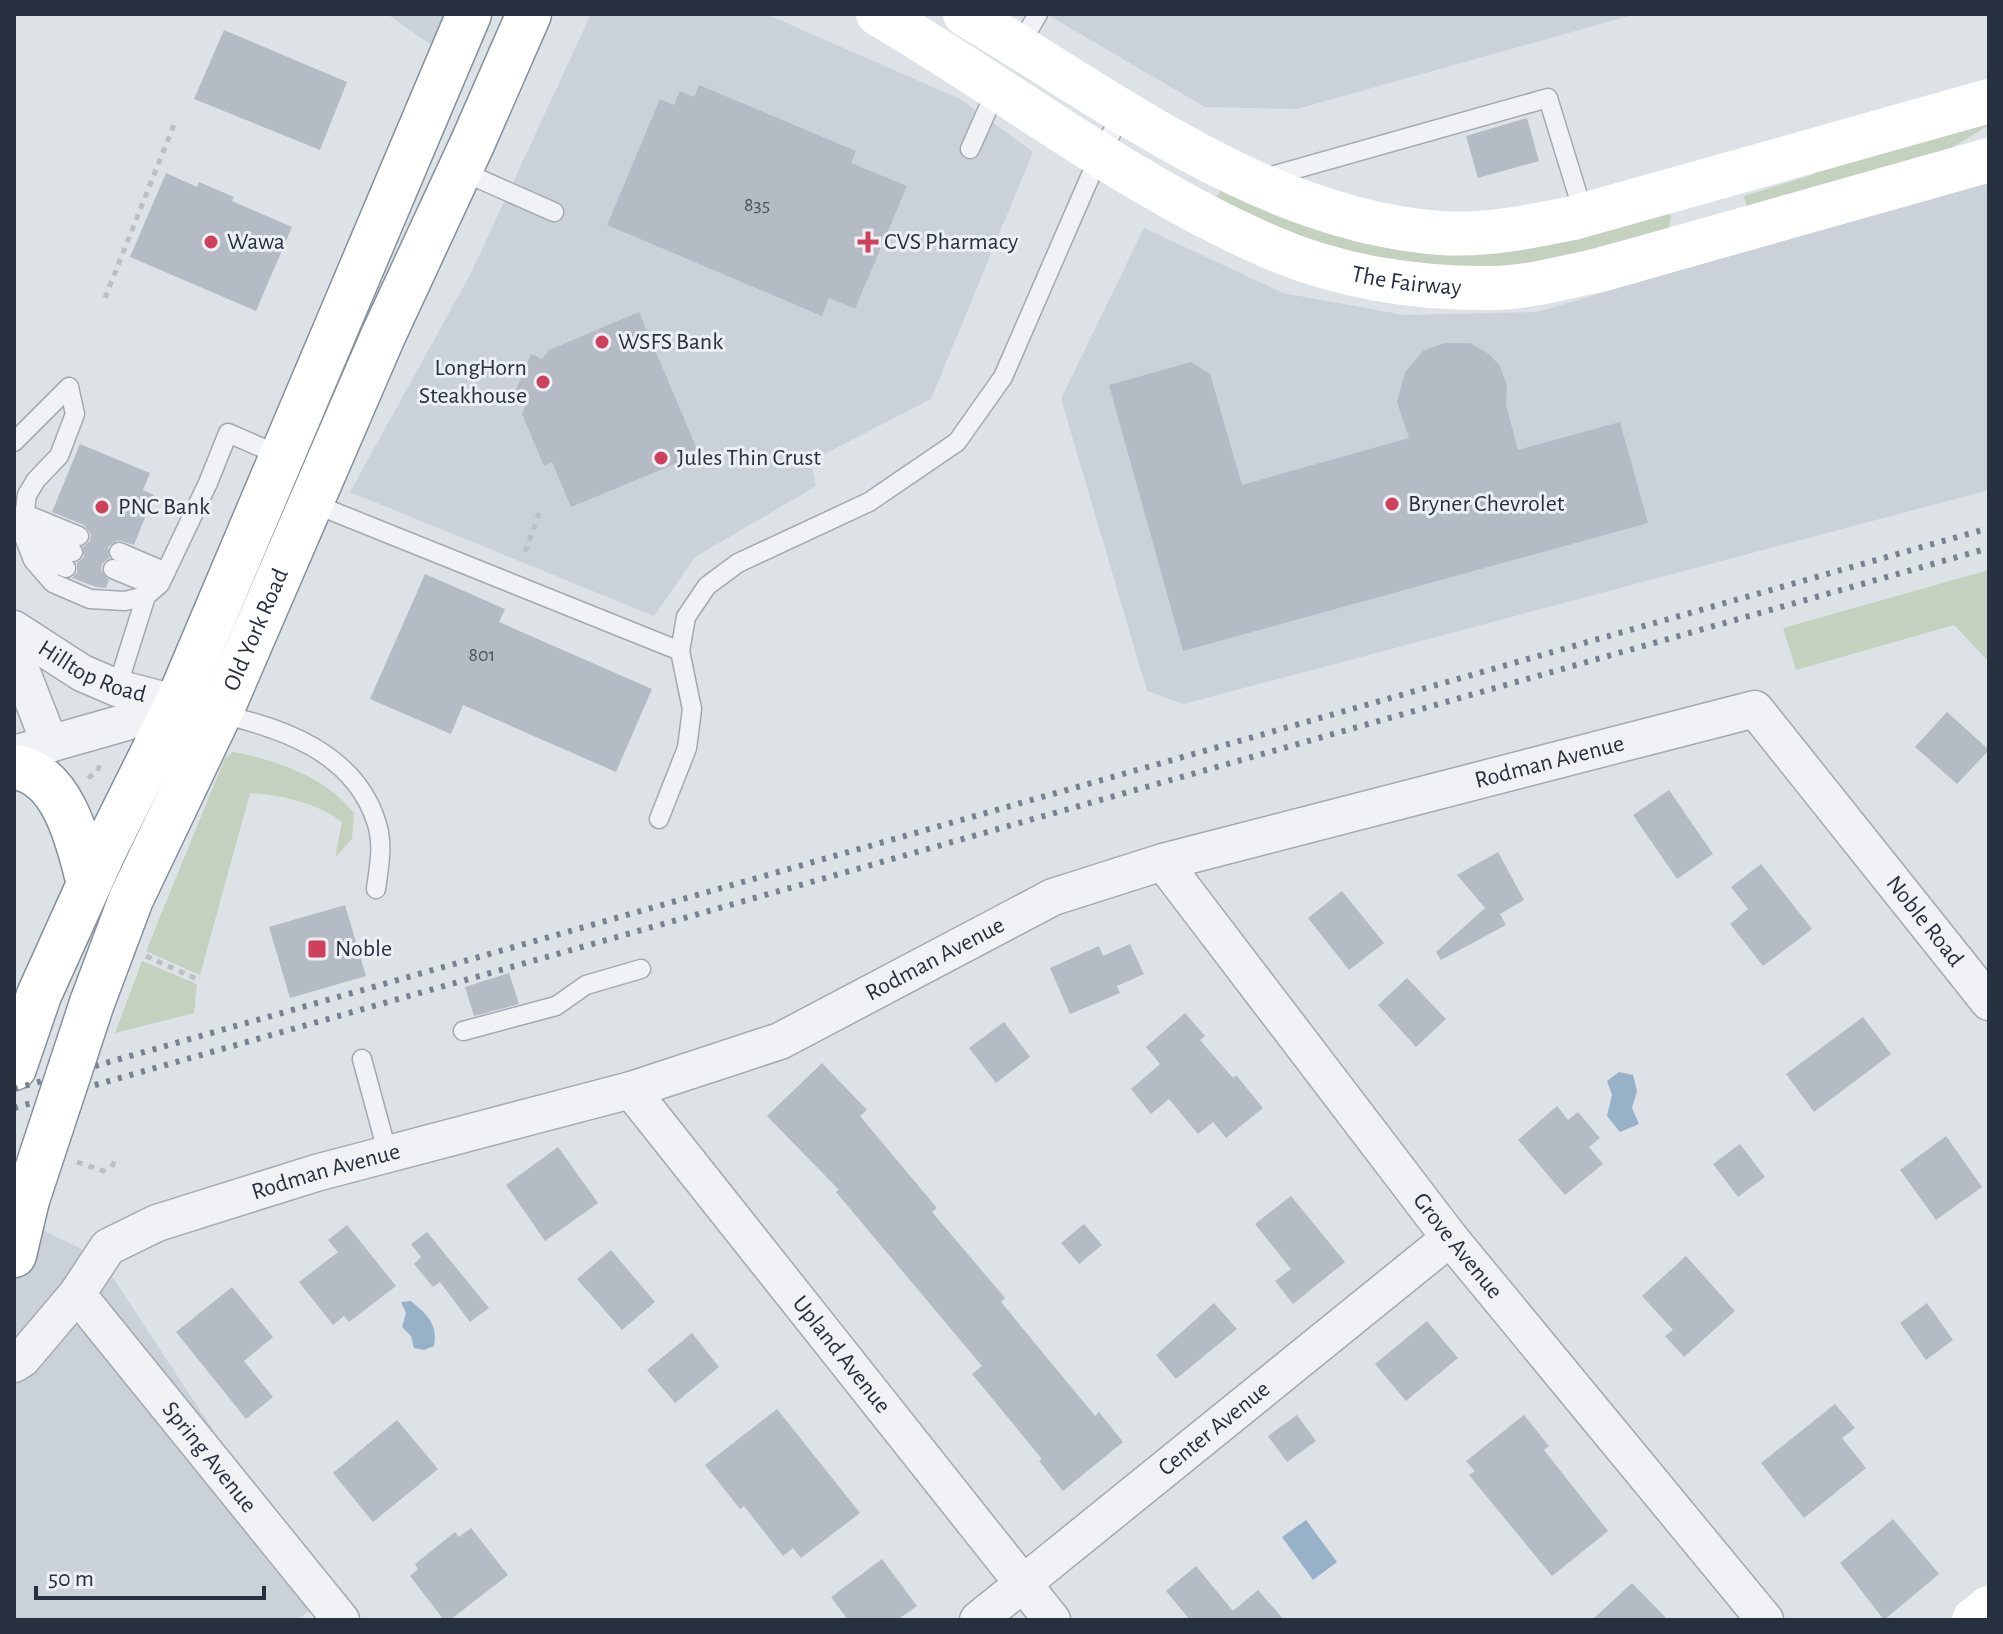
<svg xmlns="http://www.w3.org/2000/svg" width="2003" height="1634" font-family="'Alegreya Sans',sans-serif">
	<rect width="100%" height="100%" fill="#dde2e7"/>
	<path fill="#cbd1d9" d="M387,14H446L433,46Z
		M591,14H766L960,99L1033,152L931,399L811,461L816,486L695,557L654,616L350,492L471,273Z
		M1046,14H1636L1297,109L1205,107Z
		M1989,179V490L1184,704L1147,691L1061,399L1144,228L1283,293L1404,315L1537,312Z
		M14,1216L100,1258L324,1599L297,1620H14Z"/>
	<path fill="#c4d1be" d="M1989,111V125L1948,150L1747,207L1744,196L1812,175L1840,153Z
		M1220,189L1302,215L1664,208L1671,216L1669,228L1545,261L1489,267L1399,264L1310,242L1215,198L1220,193Z
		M1989,570V662L1954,625L1796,670L1783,628Z
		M233,752C277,760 325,777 354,813L352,839L335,858L342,822C318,803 280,795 250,793L200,975L146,951L225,758Z
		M142,961L197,984L194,1013L115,1033Z"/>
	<path fill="#97b1c8" d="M1619,1072L1633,1075L1637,1091L1632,1108L1639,1124L1620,1132L1607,1116L1612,1095L1607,1081Z
		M411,1301C427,1315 438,1323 434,1346L424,1350L414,1348L411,1336L402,1327L406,1313L401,1302Z
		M1306,1520L1337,1562L1313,1580L1282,1537Z"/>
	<path fill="#b4bbc4" d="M224,30L347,82L320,150L194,99Z
		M699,85L856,151L851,163L907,186L855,309L829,298L822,316L607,225L660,99L674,105L680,91L694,97Z
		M1527,118L1539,161L1478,178L1466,136Z
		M166,173L197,187L199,182L234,197L232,201L292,227L256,311L130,257Z
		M639,312L699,454L571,507L552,462L544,466L522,414L529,398L515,392L531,354L542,359L549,350Z
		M1444,343H1470L1489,354L1500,366L1507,385L1506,405L1518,450L1620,422L1648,523L1183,651L1109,385L1191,362L1210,374L1242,485L1409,438L1397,402L1405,372L1423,351Z
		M80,444L150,473L143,490L154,495L134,545L118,540L108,547L109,558L102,564L101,570L109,580L106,588L96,587L72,578L77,572V563L84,557L83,547L90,541L91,534L84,525L52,512Z
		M425,574L505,609L499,622L652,689L616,772L463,705L451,734L370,699Z
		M1947,712L1989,750L1957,784L1915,747Z
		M1669,790L1713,854L1677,879L1633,815Z
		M1498,852L1524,900L1500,914L1506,925L1441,960L1436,952L1485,908L1457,875Z
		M1761,864L1812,929L1763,966L1730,924L1748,909L1731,887Z
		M1342,891L1384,943L1349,970L1308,918Z
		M345,905L366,976L290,998L269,927Z
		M1130,944L1144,974L1117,986L1120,993L1070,1014L1050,968L1099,946L1103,956Z
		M509,973L519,1004L474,1016L465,987Z
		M1407,978L1446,1019L1416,1047L1378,1005Z
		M1185,1013L1205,1036L1200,1040L1233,1078L1236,1075L1263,1108L1226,1138L1213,1122L1198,1134L1169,1099L1151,1114L1131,1089L1160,1064L1146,1047Z
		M1863,1017L1891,1054L1814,1112L1786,1074Z
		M1004,1022L1030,1057L996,1083L969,1048Z
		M822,1063L867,1110L860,1116L937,1208L932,1212L1005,1298L1001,1302L1095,1416L1099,1412L1123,1442L1063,1491L1039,1461L1042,1459L972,1374L982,1366L836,1192L839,1190L767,1116Z
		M1557,1106L1568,1120L1578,1112L1600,1138L1589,1147L1603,1164L1565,1195L1518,1140Z
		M1946,1136L1982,1187L1936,1220L1900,1170Z
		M1740,1144L1765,1177L1738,1197L1713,1164Z
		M558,1147L598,1203L545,1241L506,1185Z
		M1291,1196L1345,1262L1293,1304L1275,1281L1291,1269L1255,1224Z
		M1084,1224L1102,1245L1079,1264L1061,1243Z
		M347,1225L396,1286L349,1322L344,1316L333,1325L299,1282L338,1252L328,1240Z
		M427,1232L489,1308L470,1322L440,1282L433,1287L414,1264L421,1257L411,1244Z
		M611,1250L655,1302L622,1330L577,1279Z
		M1686,1256L1735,1311L1684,1357L1665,1336L1673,1330L1642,1296Z
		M232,1287L273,1337L244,1361L273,1397L246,1419L176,1332Z
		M1214,1303L1237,1329L1176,1379L1156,1355Z
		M1927,1303L1953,1340L1926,1360L1900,1323Z
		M1427,1321L1458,1358L1406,1401L1375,1364Z
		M692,1333L719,1367L675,1403L647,1370Z
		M1835,1404L1855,1428L1842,1438L1866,1468L1804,1518L1761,1463Z
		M777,1409L860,1513L801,1558L793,1548L783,1556L744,1506L740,1509L705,1465Z
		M1297,1415L1316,1441L1287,1462L1268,1436Z
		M1524,1415L1549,1446L1544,1450L1608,1531L1552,1576L1469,1475L1475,1471L1466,1461Z
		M397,1420L438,1469L373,1522L333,1473Z
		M1893,1519L1939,1574L1884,1620L1840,1563Z
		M471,1528L508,1575L450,1620H444L410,1576L418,1569L415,1564L455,1532L459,1537Z
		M882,1559L917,1606L897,1620H848L831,1597Z
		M1196,1566L1233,1611L1258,1590L1284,1620H1190L1166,1591Z
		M1632,1583L1668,1620H1592Z"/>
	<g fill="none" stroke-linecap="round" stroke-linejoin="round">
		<defs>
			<path id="lane" d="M1017,50L1038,14
				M970,149L998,86
				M459,170L554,212
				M1264,178L1548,98L1584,215
				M69,387L75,414L59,456L36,480L27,495L22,532L33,560L53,583L90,599L125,601L146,596L160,584L208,483L228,433L281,456
				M14,442L69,387
				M312,503L680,651
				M23,513L79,536
				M22,532L73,552
				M119,552L166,572
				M31,554L66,568
				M113,569L156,587
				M117,688L146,596
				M220,714C283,728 354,753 376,821C384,843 379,867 376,889
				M659,819L687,748L692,709L680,651L686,617L707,586L738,563L869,502L957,442L1003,377L1100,154L1123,112
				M463,1031L556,1006L586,985L641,969
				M362,1059L388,1155"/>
			<g id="street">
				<path id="s1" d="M14,629L82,673L117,688L201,710"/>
				<path d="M14,652L50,744"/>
				<path d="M14,754L123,723L177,704"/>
				<path id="s2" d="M1163,862L1450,1238L1765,1620"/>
				<path id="s3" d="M631,1090L1052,1620"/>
				<path id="s4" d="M77,1294L341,1620"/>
				<path id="s5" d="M14,1364L22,1359L77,1294L108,1247L157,1223L316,1173L631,1090L780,1041L1053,897L1163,862L1755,709L1989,1002"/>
				<path id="s6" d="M978,1620L1450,1238"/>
			</g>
			<g id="highway">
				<path d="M14,767C64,773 79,844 89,884"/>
				<path id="s8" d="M92,1003L131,899L225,702L383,336L473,142L529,14"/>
				<path d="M14,1068L39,995L104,851L177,704L469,14"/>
				<path d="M14,1255L27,1200"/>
			</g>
		</defs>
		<use href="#lane" stroke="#a3a9b1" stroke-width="21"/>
		<use href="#street" stroke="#a3a9b1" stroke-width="39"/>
		<use href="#highway" stroke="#85909e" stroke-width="47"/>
		<path stroke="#bcc0c5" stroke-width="5" stroke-dasharray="6 6" stroke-linecap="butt" d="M105,298L175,122
			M525,552L539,513
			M88,778L97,772L101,762
			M146,956L199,980
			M77,1162L110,1173
			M112,1167L116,1157"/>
		<use href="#lane" stroke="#f0f2f5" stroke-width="18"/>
		<use href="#street" stroke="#f0f2f5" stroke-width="36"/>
		<g stroke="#fff" stroke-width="44">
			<path id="s7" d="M878,14C1007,89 1131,187 1268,246C1337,277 1417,289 1493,288C1528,288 1565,277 1600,270L1989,160"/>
			<path d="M965,14C1112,101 1264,220 1440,233C1485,236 1529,227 1573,218L1989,101"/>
			<path d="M1974,1620L1989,1608"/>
		</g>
		<use href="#highway" stroke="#fff" stroke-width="44"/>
		<path stroke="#778291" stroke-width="6" stroke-dasharray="4 8" stroke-linecap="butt" d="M14,1089L1989,528
			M14,1108L1989,548"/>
		<defs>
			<path id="highway-bridge" d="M27,1200L92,1003"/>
		</defs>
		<use href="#highway-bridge" stroke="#85909e" stroke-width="47" stroke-linecap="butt"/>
		<use href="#highway-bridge" stroke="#fff" stroke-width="44"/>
	</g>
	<g fill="#ce405c" stroke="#ecf0f5" stroke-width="3">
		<circle cx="211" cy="242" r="8"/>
		<path d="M864 230h8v8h8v8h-8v8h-8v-8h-8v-8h8z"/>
		<circle cx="602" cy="342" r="8"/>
		<circle cx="543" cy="382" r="8"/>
		<circle cx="661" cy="458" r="8"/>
		<circle cx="1392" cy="504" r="8"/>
		<circle cx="102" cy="507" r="8"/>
		<rect x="307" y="939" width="20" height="20" rx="4"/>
	</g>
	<g text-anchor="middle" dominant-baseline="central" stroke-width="6" stroke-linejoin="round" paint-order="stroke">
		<g font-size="20" fill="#4a5360">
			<text x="757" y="205">835</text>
			<text x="482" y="655">801</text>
		</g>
		<g font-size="24" fill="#27303e" stroke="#ecf0f5" text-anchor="start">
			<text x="227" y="242">Wawa</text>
			<text x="884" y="242">CVS Pharmacy</text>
			<text x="618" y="342">WSFS Bank</text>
			<text x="527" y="368" text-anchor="end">LongHorn<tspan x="527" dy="28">Steakhouse</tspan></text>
			<text x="677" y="458">Jules Thin Crust</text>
			<text x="1408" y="504">Bryner Chevrolet</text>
			<text x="118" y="507">PNC Bank</text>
			<text x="335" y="949">Noble</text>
		</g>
		<g font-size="24" fill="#27303e" stroke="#ecf0f5">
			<text stroke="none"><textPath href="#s7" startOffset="598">The Fairway</textPath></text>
			<text stroke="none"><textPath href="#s8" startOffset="408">Old York Road</textPath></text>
			<text stroke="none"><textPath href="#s1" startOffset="90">Hilltop Road</textPath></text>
			<text stroke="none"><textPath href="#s5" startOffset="1678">Rodman Avenue</textPath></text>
			<text stroke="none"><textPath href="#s5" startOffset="2162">Noble Road</textPath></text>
			<text stroke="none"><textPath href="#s5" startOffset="1030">Rodman Avenue</textPath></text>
			<text stroke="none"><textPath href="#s5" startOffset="382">Rodman Avenue</textPath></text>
			<text stroke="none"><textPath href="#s2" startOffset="484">Grove Avenue</textPath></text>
			<text stroke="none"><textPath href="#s3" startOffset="338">Upland Avenue</textPath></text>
			<text stroke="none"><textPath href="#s6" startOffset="304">Center Avenue</textPath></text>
			<text stroke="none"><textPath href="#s4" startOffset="210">Spring Avenue</textPath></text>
		</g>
	</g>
	<rect width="2003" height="1634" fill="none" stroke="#27303e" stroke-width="32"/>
	<path d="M36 1586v12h228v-12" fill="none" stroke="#27303e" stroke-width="4"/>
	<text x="48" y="1586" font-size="24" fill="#27303e" stroke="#ecf0f5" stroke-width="6" paint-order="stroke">50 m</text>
</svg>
